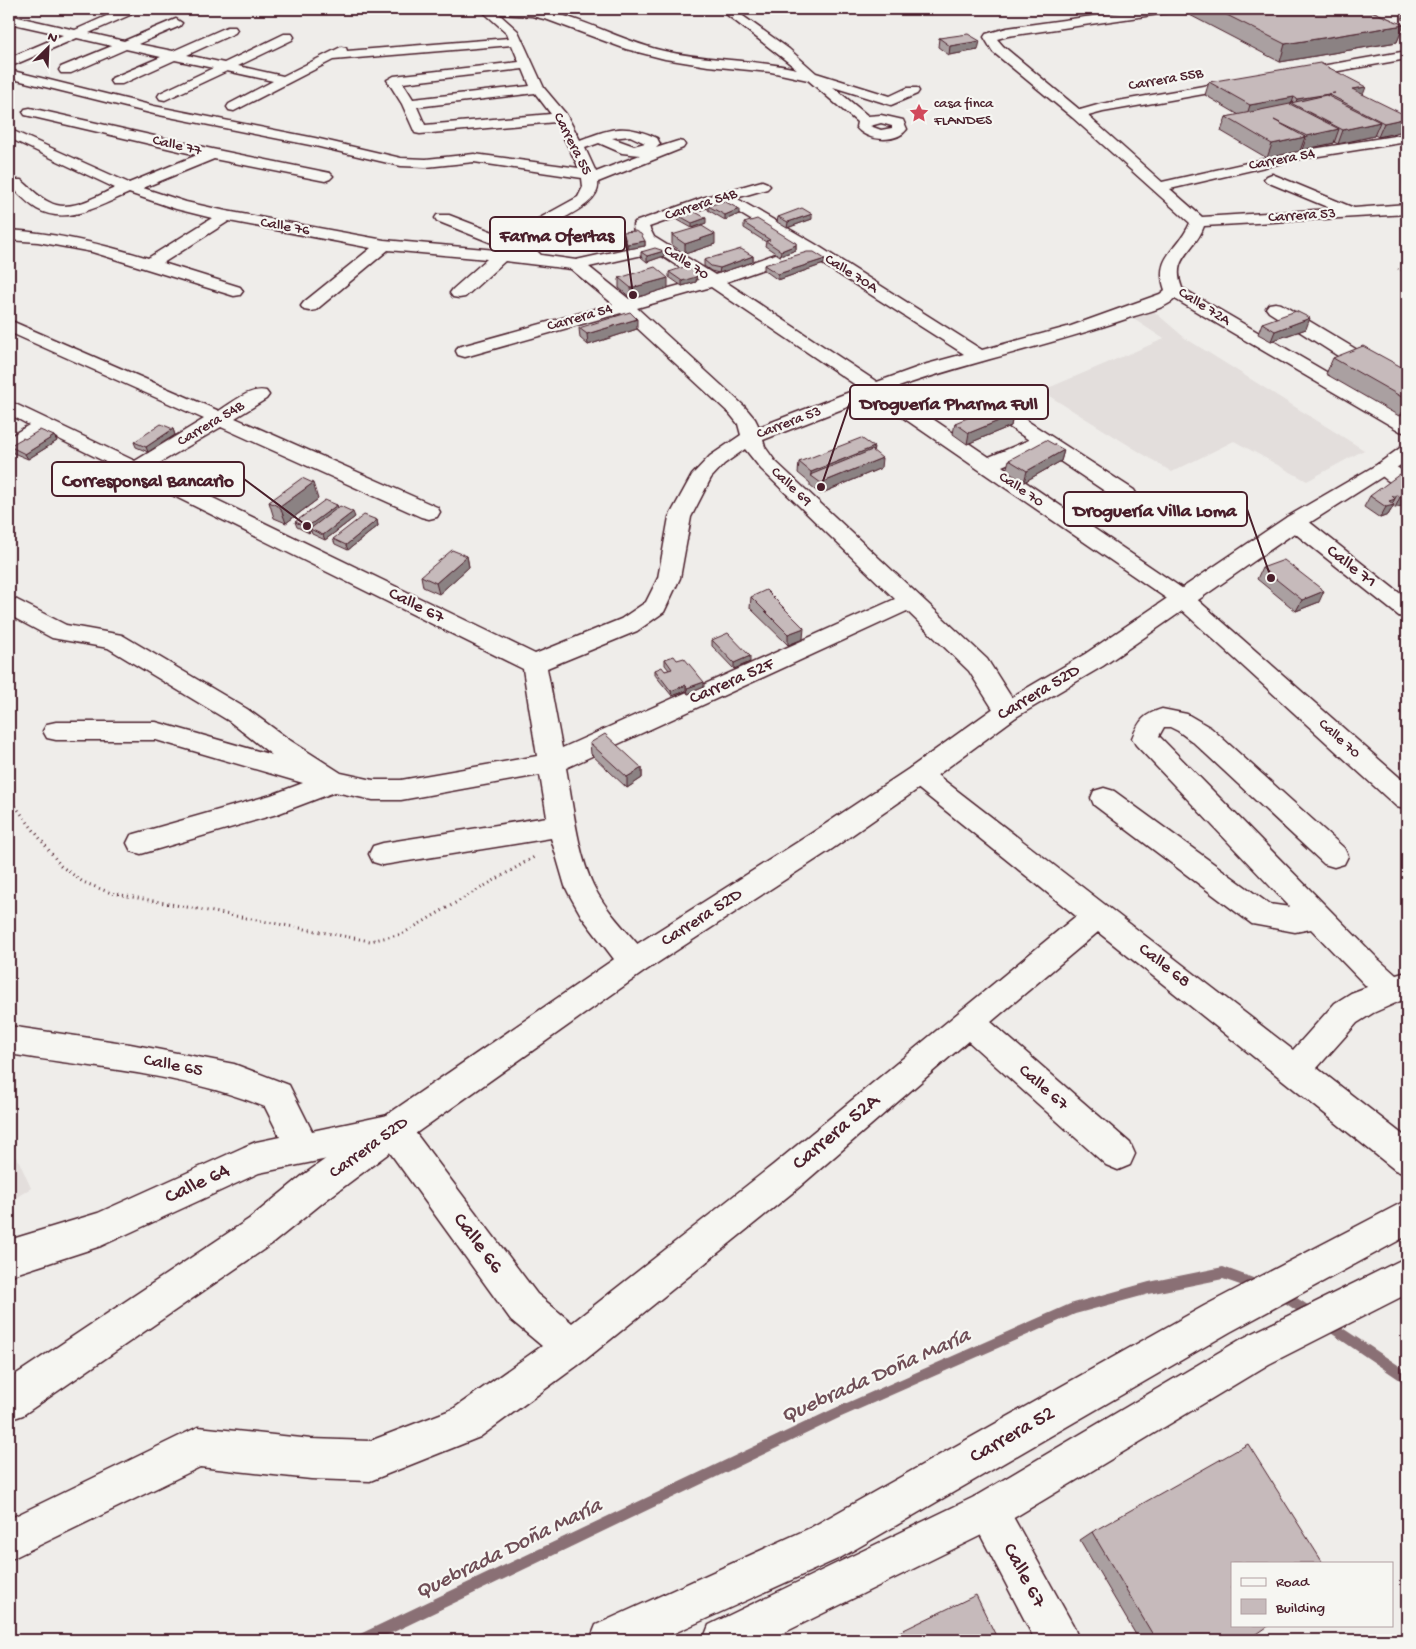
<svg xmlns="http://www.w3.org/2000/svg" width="1416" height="1649" font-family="'Gochi Hand',sans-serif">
	<rect width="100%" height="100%" fill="#efedea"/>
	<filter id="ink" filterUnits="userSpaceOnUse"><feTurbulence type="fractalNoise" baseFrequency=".02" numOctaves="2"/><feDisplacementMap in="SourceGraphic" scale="10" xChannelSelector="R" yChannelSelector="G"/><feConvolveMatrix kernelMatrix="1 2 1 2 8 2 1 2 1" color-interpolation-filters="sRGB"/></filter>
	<g filter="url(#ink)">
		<path fill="#e3dedc" d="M1150,308L1185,338L1364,450L1307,481L1234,441L1172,472L1041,391L1164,339L1129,316Z
			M17,1157L31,1188L9,1202V1162Z"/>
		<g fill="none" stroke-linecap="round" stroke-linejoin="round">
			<path fill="#8a6f74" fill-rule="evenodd" d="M1223,1267L1264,1282L1266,1286L1264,1290L1260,1292L1223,1279L1149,1294L1075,1314L839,1418L377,1640H356L358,1635L831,1410L1070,1304L1149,1282Z
				M1280,1287L1317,1311L1319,1315L1317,1319L1313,1321L1309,1319L1276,1297L1274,1293L1276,1289Z
				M1326,1317L1407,1371V1384L1403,1382L1322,1327L1320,1323L1322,1319Z"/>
			<defs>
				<path id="minor" d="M122,9H130L132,12L130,15L89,33L124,41L176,19L182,23L180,26L138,44L173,51L227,27H235L237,30L235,33L187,55L224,63L284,34H292L294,37L292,40L238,66L283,76L341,47L346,48L347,51L509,38L507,33L480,9C497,9 517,6 534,9C579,15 620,41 664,51C708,61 753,59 797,69L726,14L728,11H736L789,49L816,73L890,96L907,88H917L919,91L917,94L891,105L833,87L868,116L881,115L903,120L907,129C896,144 866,141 856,127L857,122L808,80L771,72L708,66L665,59L626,49L548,20L532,16L499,14L518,31L544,88L566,114L580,140C613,128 624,123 657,138L660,144L656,148L678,141L683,142L685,145L683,148L598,182C602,210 542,221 529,243L541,255L576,260L644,245L634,233L633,225L635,222L702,198L762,181L767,183L770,186L767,189L736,198L815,244L982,350L1071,326L1160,294L1165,290C1153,256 1179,250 1190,223L1073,118L993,52L984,37L986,34L1007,28L1143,9H1172L1166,13L1008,36L997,39L1003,46L1080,110L1101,104L1243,79L1248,80L1250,83L1248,86L1243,87L1103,112L1088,116L1162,182L1300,151L1407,134V142L1300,159L1170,189L1202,217L1332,209L1267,182L1264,179L1267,176L1272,174L1354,208L1407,204V214L1204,226C1195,252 1170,257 1182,288L1407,419V433L1400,431L1175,299C1163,310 1141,313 1126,319C1048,346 967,362 890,390L989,457L1029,440L964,397L961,393L964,389L971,387L978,389L1134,490L1137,495L1134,500L1126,501L1118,500L1042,449L1002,466L1192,595L1407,784V810L1397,807L1176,605L873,397L763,440L765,447L775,461L987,659L1020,711L1016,717L1007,720L998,717L969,671L907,611L566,768C573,805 577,850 593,885C605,910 627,931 645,953L649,962L645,971L634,975L623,971L582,917L569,894L565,886L551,838L383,865L373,862L369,854L373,846L383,843L547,817L540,775L401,800H373L335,792L277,814L141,854L131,851L127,843L131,835L271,795L303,783L156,740H56L47,738L43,731L47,724L56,722H156L272,755L229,721L108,648L52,638L9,615V597L17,600L66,625L122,635L247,709L291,741L341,773L373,780H401L537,756L523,669L45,432L16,449L9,451V437L29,425L9,414V401L135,461L204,419L9,332V320L219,411C232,403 250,387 266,391L269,395L266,399L235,418L437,507L440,512L437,517L429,519L421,517L221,427L151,468L535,654L621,619L646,602L658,578L669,517L692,475L710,456L741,435L738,424L730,414L621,313L472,355L465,357L458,355L456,351L458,347L613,304L571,269L505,261L465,297L459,298L453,297L450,293L453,289L487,259L388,250L316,310L310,311L304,310L301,306L304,302L371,248L229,221L163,263L240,287L243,291L240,295L234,296L92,252L38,242L9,240V230C56,233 102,244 148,258L212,218L176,209L129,193C101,205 67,226 37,209C27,203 19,194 11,186L9,184L11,180H21C30,187 38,197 49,202C69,214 96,196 115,188L9,138V129L129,183L197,155L25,115L23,112L25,109L30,108L212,149L330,173L333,176L330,179L325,181L214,159L143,188L186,202L226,211L384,240L519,252L515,248L497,245L437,221L435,218L437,215H449L506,237L515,238L529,224L578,197L583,187L582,178L474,162L426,167L401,166L315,146L154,114L9,78V70L154,106L315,138L401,158L426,159L474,154L579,168L556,122L420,134L415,133L402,104L387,80L394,76L519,62L512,45L333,60L234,111L229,110L227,107L229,104L273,81L227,71L165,100L160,99L158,96L160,93L213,68L175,60L122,84H112L110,81L112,78L161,57L126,49L71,73H61L59,70L61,67L112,46L77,38L9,67V58L63,35L9,23V15L75,30ZM523,69L530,86L413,99L403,83ZM535,93L551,114L425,125L417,107ZM881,123L892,126V128L881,130L870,126ZM630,136L645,143L634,146L612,138ZM599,143L622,153L640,155L596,172L585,148ZM721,202L796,247L715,275L654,237L649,227ZM656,252L699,280L629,299L589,267ZM807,254L964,354L927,364L877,382L726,282ZM711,287L860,388L759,427L755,419L744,406L637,308ZM745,449L761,469L895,599L562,748L547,668L637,631L664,612L680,578L691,517L711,478L724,464Z
					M1407,51V59L1293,79L1286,75L1293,71Z
					M1275,303L1281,304L1407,380V394L1400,392L1349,363L1269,312L1266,308L1269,304Z
					M1385,462L1392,464L1407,474V489C1396,487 1381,478 1375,468L1378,464Z
					M1295,515L1303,517L1407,599V619L1399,616L1287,527L1284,522L1287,517Z
					M1162,709L1187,714L1211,728L1344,848L1348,856L1344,864L1334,867L1324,864L1193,742L1178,731L1170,727H1164L1159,736L1378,959L1396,975L1407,972V998L1373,1013L1357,1023L1317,1068L1407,1138V1175L1395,1170L1098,932L991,1022L1130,1143L1135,1154L1130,1165L1118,1170L1106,1165L968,1041L797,1189L585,1360L480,1437L370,1481L311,1479L200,1467L9,1560V1519L198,1427L311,1439L370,1441L453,1409L542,1346L511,1320L386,1147L259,1173L101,1246L9,1276V1240L98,1213L244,1147L256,1142L280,1137L265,1107C185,1074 94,1068 9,1054V1026L130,1044L234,1064L289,1085L312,1131L393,1114L405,1119L537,1294L572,1323L773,1165L1076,916L910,782L906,775L910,768L919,765L928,768L1293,1050L1335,1003L1351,993L1367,987L1311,929L1295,932L1252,924L1094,805L1091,798L1094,791L1104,788L1114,791L1269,904L1290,907L1136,745L1132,738C1140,720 1143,715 1162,709Z
					M988,1491L1002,1497L1073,1625L1079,1640H1035L968,1511L974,1497Z"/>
				<path id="major" d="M1407,446V461L1303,527L1103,666L1016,717L928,782L832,849L645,971L405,1141L326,1200L273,1243L23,1415L9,1420V1379L249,1219L302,1176L381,1119L623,953L812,833L910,768L998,705L1085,654L1287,517L1378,464L1400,448Z
					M1407,1200V1236L1230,1332L840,1558L659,1640H590L596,1625L810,1528L1204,1306Z
					M1407,1257V1294L1269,1364L1002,1525L769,1640H703L709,1625L974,1497L1243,1338Z"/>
			</defs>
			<use href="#minor" stroke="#4a1f2b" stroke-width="3"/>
			<use href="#major" stroke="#4a1f2b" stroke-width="3"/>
			<path stroke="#4a1f2b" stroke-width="2" stroke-dasharray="0.5 2.5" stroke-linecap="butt" d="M1398,269L1407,273"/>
			<path stroke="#4a1f2b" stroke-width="3" stroke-dasharray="1 4" stroke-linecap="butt" d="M9,798L61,866L83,882L111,893L370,941L402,934L536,856"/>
			<use href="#minor" fill="#f6f6f2" fill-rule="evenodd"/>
			<use href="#major" fill="#f6f6f2" fill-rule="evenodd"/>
		</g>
		<path fill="#aaa0a1" stroke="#4a1f2b" d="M1184,9H1367L1404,25L1397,42L1280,62L1184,12Z
			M1406,9H1407V21L1402,19Z
			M939,38L978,50L949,55L938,47Z
			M1209,82L1363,94L1404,131L1378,137L1375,135L1374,136L1338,144L1334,142V143L1302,150H1300V151L1267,158L1221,131L1226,117L1239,115L1205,95Z
			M708,206L739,214L725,220L708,210Z
			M676,214L706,223L692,228L676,219Z
			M778,217L812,219L787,228L777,222Z
			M744,223L796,243V250L780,256L765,246L766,242L744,228Z
			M623,232L645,241V246L628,249L623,237Z
			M672,235L715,244L685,254L672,245Z
			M664,251V256L647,262L641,257V252Z
			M753,256V262L719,273L711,271L704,266V260Z
			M824,264L778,280L764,270V265Z
			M669,272L697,274L696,282L682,286L669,277Z
			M619,278L668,288L632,299L619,288Z
			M1262,323L1306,329L1271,341L1258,334Z
			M579,328L637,329L588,345L580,338Z
			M1333,358L1407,370V410L1399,416L1326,374Z
			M1013,415L1011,426L967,444L953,434L955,423Z
			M173,429L175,435L148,452L136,447L134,442Z
			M54,436L57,441L28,459L11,452L9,447L25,439Z
			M1064,450L1061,461L1024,482L1006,471L1009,460Z
			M873,451L881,468L820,494L810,486V483L798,473L799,462Z
			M1407,479V506L1405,505L1395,508L1393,507L1388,515L1380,518L1364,507L1370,496Z
			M318,499L286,523L274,518L269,502Z
			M337,505L338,508L355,517L325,540L312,534L311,531L309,533L297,527L295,522Z
			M377,520L378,526L348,550L335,544L333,539Z
			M467,556L469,567L439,594L423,587L421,576Z
			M1262,568L1319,602L1296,611L1257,579Z
			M751,597L803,639L788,645L750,608Z
			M712,640L750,662L734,669L712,646Z
			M665,659L677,660L704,687L688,694L686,691L672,696L655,675V670L665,671L669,670L665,665Z
			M590,743L642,768V778L627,788L591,754Z
			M1092,1532L1248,1640H1139L1080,1540Z"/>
		<path fill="#8b8283" stroke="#4a1f2b" d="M1404,25L1397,42L1280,62L1285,44Z
			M980,41L978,50L949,55L950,46Z
			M1366,87L1361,100L1352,89Z
			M1328,94L1323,108L1295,105L1297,99Z
			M1294,97L1292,103H1291L1288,111L1246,118L1250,105Z
			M1407,118V124L1404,131L1378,137L1384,123Z
			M1380,122L1374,136L1338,144L1343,130Z
			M1339,129L1334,143L1302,150L1307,136Z
			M1305,137L1300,151L1267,158L1272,144Z
			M739,209V214L725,220V215Z
			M812,214V219L787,228L788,222Z
			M706,218V223L692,228V223Z
			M715,234V244L685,254V244Z
			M645,241V246L628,249L627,244Z
			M796,245V250L780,256L781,251Z
			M664,251V256L647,262V256Z
			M753,256V262L719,273L720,268Z
			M825,259L824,264L778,280V274Z
			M697,274L696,282L682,286V281Z
			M668,278V288L632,299L631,288Z
			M1310,318L1306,329L1271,341L1275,331Z
			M637,319V329L588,345L587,334Z
			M1407,401V410L1399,416Z
			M1013,415L1011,426L967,444L969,433Z
			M173,429L175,435L148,452L146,447Z
			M54,436L57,441L28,459L25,454Z
			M874,447L872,458L811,476V472Z
			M1064,450L1061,461L1024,482L1027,471Z
			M882,458L881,468L820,494L821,483Z
			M313,483L318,499L286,523L280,507Z
			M1397,495L1391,506L1394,505L1388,515L1380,518L1392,496Z
			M1407,495V500L1405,505L1395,508L1400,497Z
			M337,505L338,510L310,529L311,531L309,533L307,527Z
			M353,512L355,517L325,540L323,535Z
			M377,520L378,526L348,550L346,545Z
			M467,556L469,567L439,594L436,583Z
			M1324,591L1319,602L1296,611L1302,600Z
			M804,628L803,639L788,645V634Z
			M750,656V662L734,669V663Z
			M704,682V687L688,694L687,688Z
			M686,685V691L672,696L671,691Z
			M642,768V778L627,788V777Z"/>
		<path fill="#c6babb" stroke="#4a1f2b" d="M1215,9H1367L1404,25L1285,44Z
			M968,34L980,41L950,46L939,38Z
			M1320,63L1366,87L1352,89L1407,116V118L1384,123L1328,94L1335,93L1297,99L1294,97L1250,105L1209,82Z
			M1326,95L1380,122L1343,130L1291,103Z
			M1290,104L1339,129L1307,136L1274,120L1305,137L1272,144L1226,117Z
			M724,201L739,209L725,215L708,206Z
			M802,208L812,214L788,222L778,217Z
			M690,209L706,218L692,223L676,214Z
			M757,219L796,243V245L781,251L766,241L770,240L744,223Z
			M702,226L715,234L685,244L672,235Z
			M635,231L641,234L645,241L627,244L623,232Z
			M655,248L664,251L647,256L641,252Z
			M741,249L753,256L720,268L711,266L704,260Z
			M807,252H814L825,259L778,274L764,265Z
			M687,266L697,274L696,277L682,281L669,272Z
			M655,267L668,278L631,288L619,278Z
			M1296,311L1310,318L1275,331L1262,323Z
			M630,312L637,319L587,334L579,328Z
			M1363,346L1407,370V400L1333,358Z
			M999,405L1013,415L969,433L955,423Z
			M161,424L173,429L146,447L134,442Z
			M40,430L54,436L25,454L9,446L23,438L25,439Z
			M861,438L874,447L811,472L799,462Z
			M1046,440L1064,450L1027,471L1009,460Z
			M872,450L882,458L821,483L810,475Z
			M1400,474L1407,479V495L1400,497L1397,495L1392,496L1395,499L1389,501L1394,505L1386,507L1370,496Z
			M302,478L313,483L280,507L269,502Z
			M325,500L337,505L307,527L295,522Z
			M340,506L353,512L323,535L310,529Z
			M364,515L377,520L346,545L333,539Z
			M452,550L467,556L436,583L421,576Z
			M1284,560L1324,591L1302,600L1262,568Z
			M766,590L804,628L788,634L751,597Z
			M728,633L750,656L734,663L712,640Z
			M674,656L677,660L684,658L704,682L687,688L686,685L671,691L655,670L662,667L665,671L672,669L665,659Z
			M605,734L642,768L627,777L590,743Z
			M1248,1444L1323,1563H1232V1625H1270L1248,1640H1156L1092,1532Z
			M976,1595L998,1640H883Z"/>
	</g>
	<defs>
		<symbol id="sight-bare" viewBox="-9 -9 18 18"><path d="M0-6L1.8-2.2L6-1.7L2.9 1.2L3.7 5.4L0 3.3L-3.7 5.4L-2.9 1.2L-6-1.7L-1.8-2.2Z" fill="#d1495b" stroke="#f6f6f2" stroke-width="2.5" paint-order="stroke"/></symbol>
	</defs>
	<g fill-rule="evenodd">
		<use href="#sight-bare" x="905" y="99" width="28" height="28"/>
	</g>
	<g text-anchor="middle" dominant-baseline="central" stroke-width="4.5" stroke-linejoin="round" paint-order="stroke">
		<g font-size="15" fill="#4a1f2b" stroke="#f6f6f2">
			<text transform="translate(1166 80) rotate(-10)">Carrera 55B</text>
			<text transform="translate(572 144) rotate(63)">Carrera 55</text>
			<text transform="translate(177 146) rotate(13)">Calle 77</text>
			<text transform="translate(1282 160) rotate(-11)">Carrera 54</text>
			<text transform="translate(701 205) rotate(-18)">Carrera 54B</text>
			<text transform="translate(1302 216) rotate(-4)">Carrera 53</text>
			<text transform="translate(285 227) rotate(10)">Calle 76</text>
			<text transform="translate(686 263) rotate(33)">Calle 70</text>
			<text transform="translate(851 274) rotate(32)">Calle 70A</text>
			<text transform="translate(1204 307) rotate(32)">Calle 72A</text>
			<text transform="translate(580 318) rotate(-16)">Carrera 54</text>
			<text transform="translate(789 423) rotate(-21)">Carrera 53</text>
			<text transform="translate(211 424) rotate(-31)">Carrera 54B</text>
			<text transform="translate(791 487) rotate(43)">Calle 69</text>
			<text transform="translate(1021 490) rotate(34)">Calle 70</text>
			<text transform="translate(1339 739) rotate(42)">Calle 70</text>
		</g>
		<g font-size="15" fill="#4a1f2b" stroke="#f6f6f2" text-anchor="start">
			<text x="934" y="104">casa finca<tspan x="934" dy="17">FLANDES</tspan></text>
		</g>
		<g font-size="18" fill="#4a1f2b" stroke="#f6f6f2">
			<text transform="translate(1351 567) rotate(38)">Calle 71</text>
			<text transform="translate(416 606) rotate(26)">Calle 67</text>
			<text transform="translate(732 682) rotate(-24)">Carrera 52F</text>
			<text transform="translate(1039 693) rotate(-31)">Carrera 52D</text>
			<text transform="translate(702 918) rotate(-33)">Carrera 52D</text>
			<text transform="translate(1164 966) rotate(38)">Calle 68</text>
			<text transform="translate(173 1066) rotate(11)">Calle 65</text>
			<text transform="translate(1043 1088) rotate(41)">Calle 67</text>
			<text transform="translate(369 1148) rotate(-36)">Carrera 52D</text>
		</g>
		<g font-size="21" fill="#4a1f2b" stroke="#f6f6f2">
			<text transform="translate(837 1133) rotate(-40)">Carrera 52A</text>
			<text transform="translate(198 1185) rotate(-25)">Calle 64</text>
			<text transform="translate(477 1244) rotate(53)">Calle 66</text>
			<text transform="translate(1013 1436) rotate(-30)">Carrera 52</text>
			<text transform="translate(1023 1576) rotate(62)">Calle 67</text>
		</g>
		<g font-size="22" font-style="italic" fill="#6f4e56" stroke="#f6f6f2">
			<text transform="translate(876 1377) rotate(-24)">Quebrada Doña María</text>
			<text transform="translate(509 1550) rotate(-26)">Quebrada Doña María</text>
		</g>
	</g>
	<path fill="none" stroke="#4a1f2b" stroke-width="2" d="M633 295L625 234M821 487L850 402M307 526L244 479M1271 578L1247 509"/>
	<g fill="#4a1f2b" stroke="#f6f6f2" stroke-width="2">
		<circle cx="633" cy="295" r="5"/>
		<circle cx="821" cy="487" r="5"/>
		<circle cx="307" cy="526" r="5"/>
		<circle cx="1271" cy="578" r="5"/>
	</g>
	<g fill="#f6f6f2" stroke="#4a1f2b" stroke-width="2">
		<rect x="490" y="217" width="135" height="34" rx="5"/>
		<rect x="850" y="385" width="198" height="34" rx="5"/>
		<rect x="52" y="462" width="192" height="34" rx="5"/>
		<rect x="1064" y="492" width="183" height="34" rx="5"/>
	</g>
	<g font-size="19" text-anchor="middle" font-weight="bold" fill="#4a1f2b">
		<text x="557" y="241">Farma Ofertas</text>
		<text x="949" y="409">Droguería Pharma Full</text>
		<text x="148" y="486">Corresponsal Bancarìo</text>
		<text x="1155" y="516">Droguería Villa Loma</text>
	</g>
	<rect width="1416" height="1649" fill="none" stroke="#f6f6f2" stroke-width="30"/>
	<rect x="15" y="15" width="1386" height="1619" fill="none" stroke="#4a1f2b" stroke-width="2" filter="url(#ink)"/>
	<rect x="1231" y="1562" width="162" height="65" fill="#f6f6f2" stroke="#b1a0a2"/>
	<rect x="1241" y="1578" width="25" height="8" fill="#f6f6f2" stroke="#b1a0a2"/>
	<text x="1276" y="1586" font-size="15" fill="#4a1f2b">Road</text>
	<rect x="1241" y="1599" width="25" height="15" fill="#c6babb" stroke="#b1a0a2"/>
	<text x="1276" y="1612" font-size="15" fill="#4a1f2b">Building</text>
	<g transform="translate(48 48) rotate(24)" stroke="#f6f6f2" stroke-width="4" paint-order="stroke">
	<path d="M0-4L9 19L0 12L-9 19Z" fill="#4a1f2b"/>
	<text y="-8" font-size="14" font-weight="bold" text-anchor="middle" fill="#4a1f2b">N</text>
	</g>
</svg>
